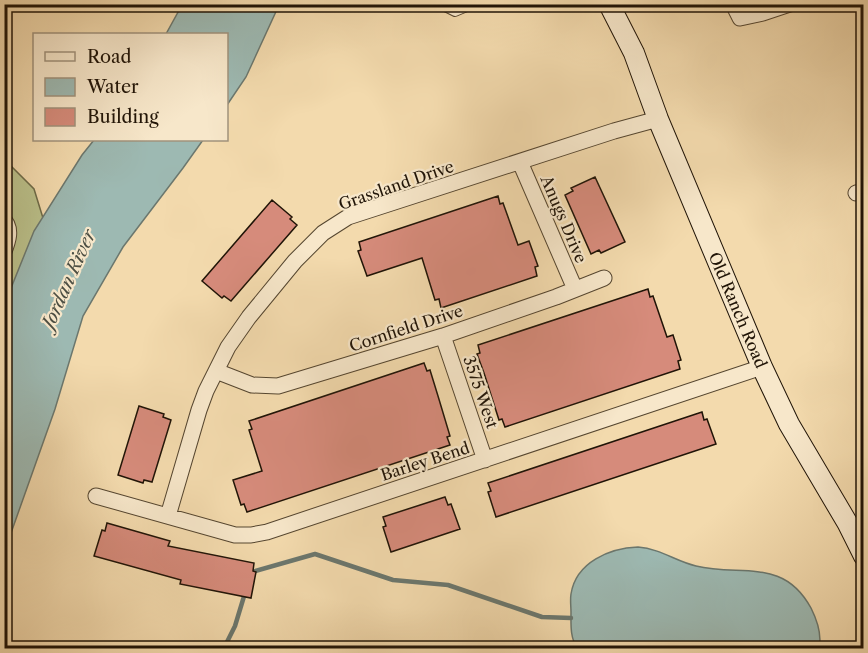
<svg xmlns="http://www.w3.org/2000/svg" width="868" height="653" font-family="'Libre Caslon Text',serif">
	<rect width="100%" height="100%" fill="#f3daad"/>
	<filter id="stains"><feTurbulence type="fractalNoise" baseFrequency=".00333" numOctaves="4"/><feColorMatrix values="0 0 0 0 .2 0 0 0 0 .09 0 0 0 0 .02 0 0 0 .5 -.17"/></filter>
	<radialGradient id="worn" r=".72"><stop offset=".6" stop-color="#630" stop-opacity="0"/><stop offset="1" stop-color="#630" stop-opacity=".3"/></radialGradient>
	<path fill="#bac08a" stroke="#6d6a48" stroke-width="1.5" d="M5,160L34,189L47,231L5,333Z"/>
	<path fill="#9db9b2" stroke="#6b776e" stroke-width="1.5" d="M182,5H279L246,77L227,105L226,34H166Z
		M94,140H203L183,168L123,247L83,316L55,409L11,533L5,547V303L34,231L82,155Z
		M638,547C661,549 675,561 696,566C742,577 783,557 811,608C817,620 822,635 819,648H577C570,637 571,625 571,612C571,606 570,600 571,594C576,562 610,548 638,547Z"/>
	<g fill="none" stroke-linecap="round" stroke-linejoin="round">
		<path stroke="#6b776e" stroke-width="4.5" d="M251,574L252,572L315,554L393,580L448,585L542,617L571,618
			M224,648L235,626L245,593"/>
	</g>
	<path fill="#d68b7b" stroke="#201407" stroke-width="1.5" d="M595,177L625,242L601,253L599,250L591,254L565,195L573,191L571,188Z
		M498,196L500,204L503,203L518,245L529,241L538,266L535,267L537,276L441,308L439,299L435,300L422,258L367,276L358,251L361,250L359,242Z
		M272,200L292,217L290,219L297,225L231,301L224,296L222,298L202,281Z
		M648,289L650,297L653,296L667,337L673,335L681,360L678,361L680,369L505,427L502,419L499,420L484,373L477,354L480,353L478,345Z
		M424,363L427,371L430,370L438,396L450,436L447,437L450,445L247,512L244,504L241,505L233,480L262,471L249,430L252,429L249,421Z
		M139,406L164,414L163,417L171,420L152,482L144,480L143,483L118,475Z
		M702,412L704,420L707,419L716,444L496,517L488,492L491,491L488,483Z
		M445,497L448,505L451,504L460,529L391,552L383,527L386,526L383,517Z
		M107,523L170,541L168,546L254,563L253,571L256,572L251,598L180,584L181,580L94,556L102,530L105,531Z"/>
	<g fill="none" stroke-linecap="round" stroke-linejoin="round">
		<defs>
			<path id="lane" d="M439,4L455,12L474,4
				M4,215C19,228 10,246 4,261"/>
			<path id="street" d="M733,4L740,18L763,13L790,4
				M520,162L575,289
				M856,193L864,191
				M443,336L485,460
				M216,371L252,385L278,386L443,336L556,297L604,278
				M96,496L235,535H251L267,532L762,367
				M168,516L199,410L206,391L228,347L249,317L295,261L323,233L348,217L614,131L658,119"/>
			<path id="secondary" d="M609,4L634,53L658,119L762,367L789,424L848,524L864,556"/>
		</defs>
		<use href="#lane" stroke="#554630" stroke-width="10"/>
		<use href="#street" stroke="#554630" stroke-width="17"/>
		<use href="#secondary" stroke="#201407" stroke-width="22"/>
		<use href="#lane" stroke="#f7e7ca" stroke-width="8"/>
		<use href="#street" stroke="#f7e7ca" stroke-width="15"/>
		<use href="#secondary" stroke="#f7e7ca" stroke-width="20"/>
	</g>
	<g text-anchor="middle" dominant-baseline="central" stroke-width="4.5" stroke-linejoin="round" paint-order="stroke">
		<g font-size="16" fill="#201407" stroke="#f7e7ca">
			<text transform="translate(396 185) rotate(-19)">Grassland Drive</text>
			<text transform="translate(564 219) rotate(67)">Anugs Drive</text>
			<text transform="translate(738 310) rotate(67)">Old Ranch Road</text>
			<text transform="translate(406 328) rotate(-18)">Cornfield Drive</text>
			<text transform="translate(481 392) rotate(71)">3575 West</text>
			<text transform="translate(425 461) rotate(-18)">Barley Bend</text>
		</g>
		<g font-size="18" font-style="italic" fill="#4c4e43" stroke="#f7e7ca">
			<text transform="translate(69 279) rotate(-66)">Jordan River</text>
		</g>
	</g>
	<rect width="868" height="653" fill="none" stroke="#f3daad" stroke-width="24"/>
	<rect x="6" y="6" width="856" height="641" fill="none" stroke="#201407" stroke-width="3"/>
	<rect x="12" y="12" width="844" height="629" fill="none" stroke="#201407" stroke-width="1.5"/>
	<rect x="33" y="33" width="195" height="108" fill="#f7e7ca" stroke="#a1937c" stroke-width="1.5"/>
	<rect x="45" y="52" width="30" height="9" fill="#f7e7ca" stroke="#a1937c" stroke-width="1.5"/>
	<text x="87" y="63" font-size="18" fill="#201407">Road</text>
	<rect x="45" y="78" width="30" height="18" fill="#9db9b2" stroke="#a1937c" stroke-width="1.5"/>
	<text x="87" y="93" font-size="18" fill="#201407">Water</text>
	<rect x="45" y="108" width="30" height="18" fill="#d68b7b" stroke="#a1937c" stroke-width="1.5"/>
	<text x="87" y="123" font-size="18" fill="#201407">Building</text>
	<rect width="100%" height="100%" filter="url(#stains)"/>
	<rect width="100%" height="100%" fill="url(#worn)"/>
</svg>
